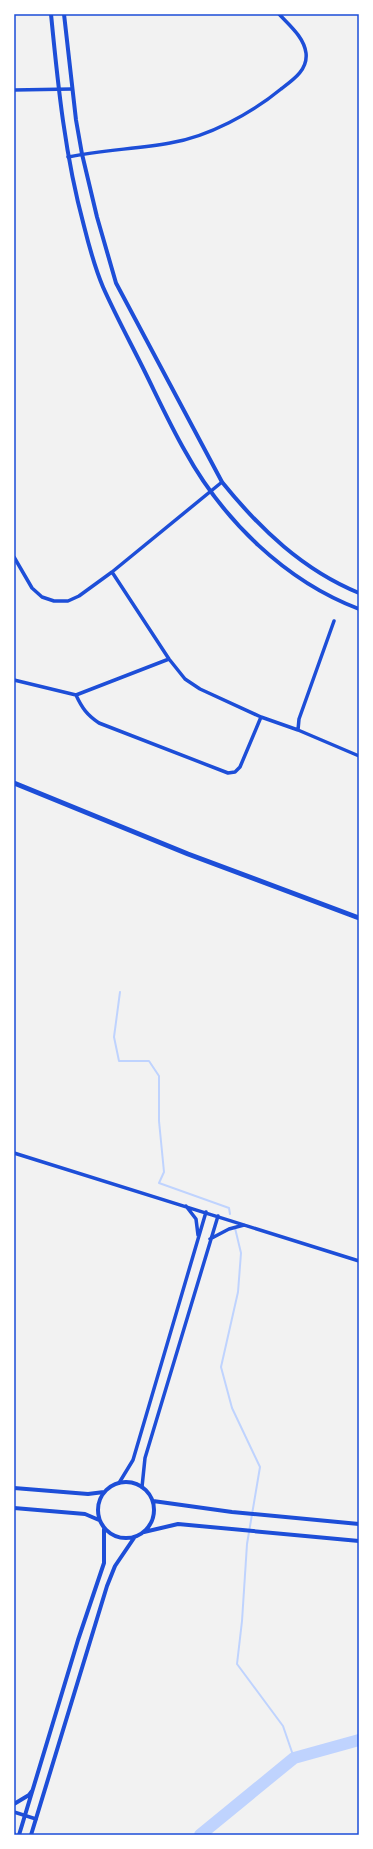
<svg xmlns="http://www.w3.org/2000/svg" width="373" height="1849" font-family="'Public Sans',sans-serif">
	<rect width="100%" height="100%" fill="#f2f2f2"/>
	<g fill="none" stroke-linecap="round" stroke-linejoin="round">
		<path stroke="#bfd3fe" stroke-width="2" d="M120,992L114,1037L119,1061H149L159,1076V1121L164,1172L159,1183L229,1208L230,1214
			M235,1228L241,1253L238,1292L221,1367L232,1408L260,1467L247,1544L242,1621L237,1664L283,1726L294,1758"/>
		<path stroke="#bfd3fe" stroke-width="12" d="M200,1835L294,1758L359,1740"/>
		<path stroke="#1d4ed8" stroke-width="3.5" d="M14,90L72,89
			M68,157C102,150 136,149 170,143C208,137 252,113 281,89C293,80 308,70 306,53C304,37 289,25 279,14
			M14,557L32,588L42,597L54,601H68L79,596L112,572L222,482
			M112,572L169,659L185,679L200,689L261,717L298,730L359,756
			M14,680L76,695L169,659
			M76,695C82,708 87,715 99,723L228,773L235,772L240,767L261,717
			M298,730L299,719L334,621
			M14,1153L359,1261
			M186,1206L196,1219L198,1235
			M210,1239L229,1229L244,1225
			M119,1483L133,1460L206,1212
			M142,1487L145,1458L218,1216
			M14,1812L36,1819"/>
		<path stroke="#1d4ed8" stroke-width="4" d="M51,14C58,86 65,156 84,226C89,246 95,268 103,287C115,314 129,340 142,366C156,394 169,423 185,451C223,520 285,581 359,609
			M64,14L76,120L82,154L97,217L116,283L222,482C260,529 303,570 359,593
			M98 1510a28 28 0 1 1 56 0a28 28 0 1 1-56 0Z
			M14,1488L88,1494L104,1492
			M153,1501L232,1512L359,1524
			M14,1508L85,1514L99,1520
			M144,1532L178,1524L359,1541
			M14,1804L29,1795L32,1791
			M14,1834V1835
			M19,1835L78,1640L104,1563V1529
			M31,1835L107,1586L115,1566L134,1538"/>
		<path stroke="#1d4ed8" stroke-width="5" d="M14,783L188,854L359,918"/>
	</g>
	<rect width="373" height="1849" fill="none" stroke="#ffffff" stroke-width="30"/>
	<rect x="15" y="15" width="343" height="1819" fill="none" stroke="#1d4ed8" stroke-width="1.5"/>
</svg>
